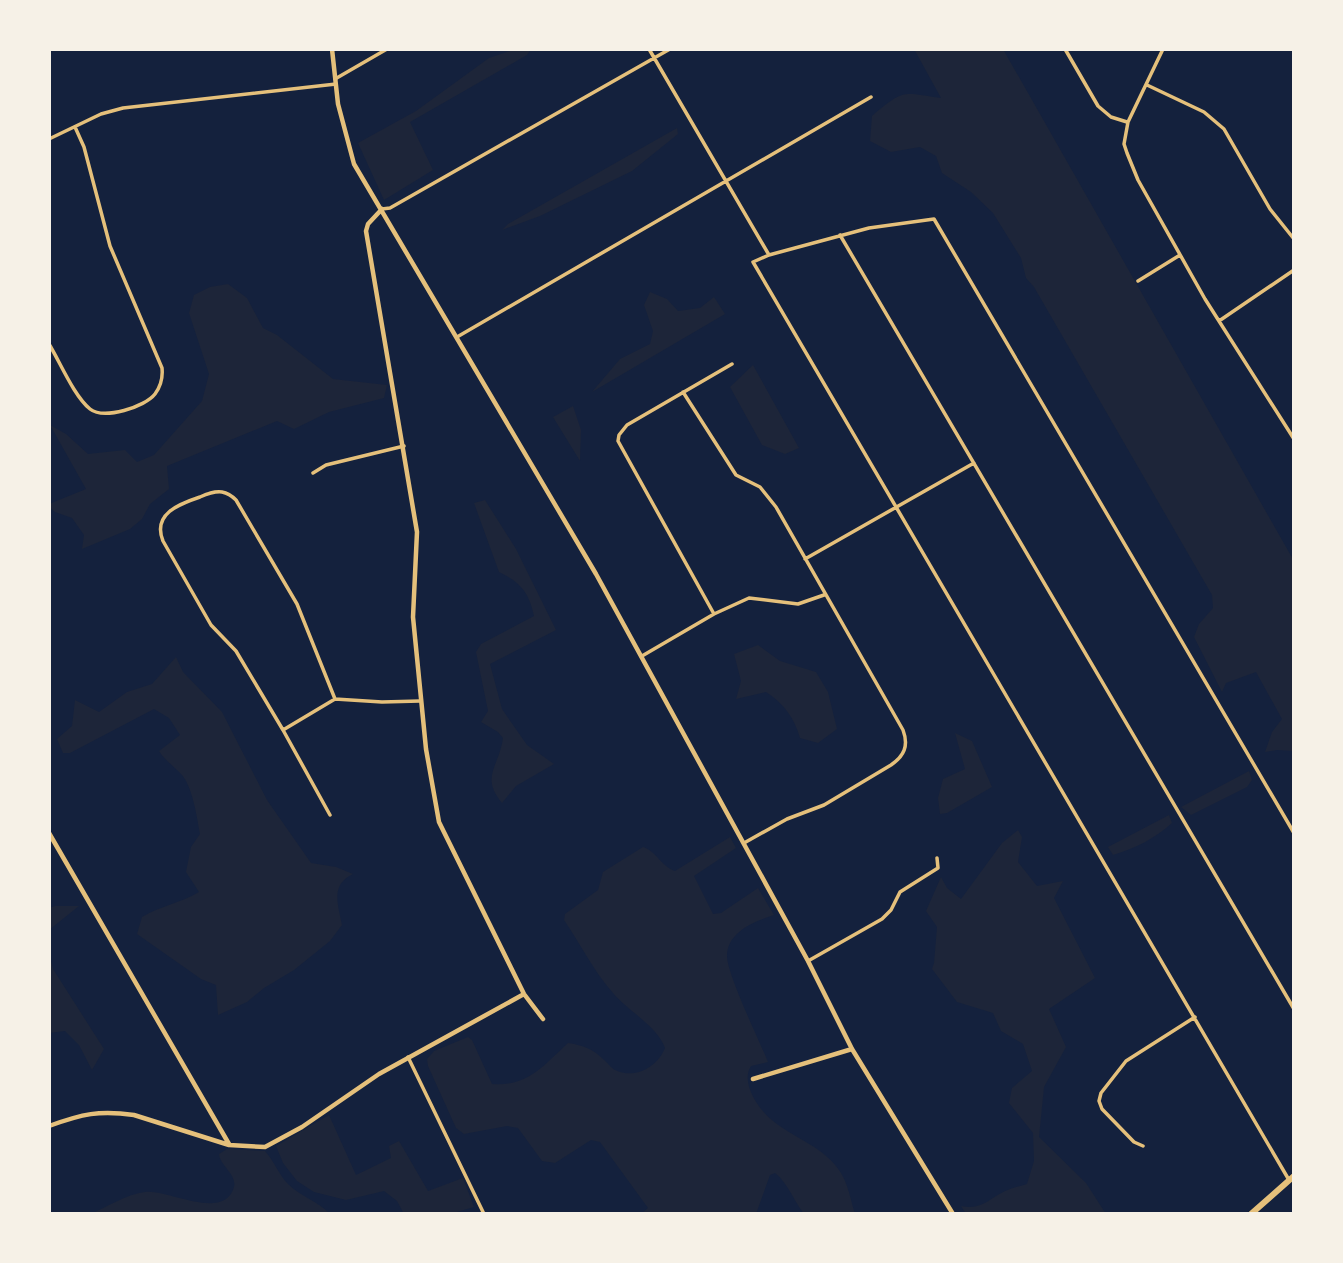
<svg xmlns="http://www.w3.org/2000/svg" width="1343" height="1263" font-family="Arial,sans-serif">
	<rect width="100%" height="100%" fill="#14213d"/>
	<path fill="#1d2539" d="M516,49H531L527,55L410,122L433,170L384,200L358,143L416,111L489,58Z
		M914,49H1003L1294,561V751L1277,750L1265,752L1272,732L1282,719L1256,672L1226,683L1222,692L1194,637L1199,624L1213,608L1212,595L1034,287L1026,278L1021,258L993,213L971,192L942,173L936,156L920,147L891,152L870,141L872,116C905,88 902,93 941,98Z
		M677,128L678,134L632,171L540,216L502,230L508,224Z
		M228,284L247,298L263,328L277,335L333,379L387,385L384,398L329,412L294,429L277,421L167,466L169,489L150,504L142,519L130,529L82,549L84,535L72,518L55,512L49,507V504L86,489L50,425L66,434L88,454L125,450L137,462L154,455L202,401L209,374L189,313L194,295L210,287Z
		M650,292L667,299L678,311L700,308L714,297L725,314L592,392L620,359L650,344L653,331L644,305Z
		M753,365L799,448L785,454L762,445L730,387Z
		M573,406L581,430L580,461L553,417Z
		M485,500L516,549L556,630L490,664L502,709L527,745L554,764L516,786L502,803C480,777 499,767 503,738L498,732L481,722L488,711L476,652L481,644L534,616C529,592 520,582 499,572L474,503Z
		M758,645L780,661L816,672L828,692L837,729L818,743L800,738C794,717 784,704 766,692L736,699L741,681L734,654Z
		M176,657L183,672L222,712L267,800L311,863L336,867L353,874C330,885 338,904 342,925L330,941L294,970L264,988L247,1002L218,1015L216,985L201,979L137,934L142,917C160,906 181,903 199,892L186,872L191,847L200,834C197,818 193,788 182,775C174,766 165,761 159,751L180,735L169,718L154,709L70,753H63L57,739L72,726L75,700L99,712L127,692L152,684Z
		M955,733L972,741L992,787L947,813L940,814L938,798L943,779L965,769Z
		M1249,771L1252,780L1247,787L1191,815L1181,807Z
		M1169,815L1172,823C1154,839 1136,848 1113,855L1108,847Z
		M1018,830L1022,837L1018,862L1037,886L1063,881L1054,898L1095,978L1049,1009L1066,1047L1044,1087L1039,1137L1086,1183L1106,1214H966L961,1206C983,1211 991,1196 1010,1189C1015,1187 1021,1186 1027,1184L1034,1161L1033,1133L1009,1103L1012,1088L1032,1071L1023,1044L1001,1031L993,1013L957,1002L932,969L934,963L937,927L926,911L941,877L947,888L961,899L1002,843Z
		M730,837L736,848L694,876L713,914L721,913L758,888L774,915C756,921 728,931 727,955C726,972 760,1042 768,1062L751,1066C740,1083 759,1110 773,1121C795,1139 825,1147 841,1173C848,1184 851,1201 855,1214H804C794,1201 787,1182 775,1173L770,1175L756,1214H641L648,1208L600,1142L591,1140L555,1163L542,1161L518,1128L507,1126L464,1134L456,1128L428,1066L427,1059L434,1051L468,1037L472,1040L492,1084C528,1087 544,1065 568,1043C582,1045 593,1049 603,1059C607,1062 611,1068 615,1070C636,1080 658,1066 665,1048C658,1027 628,1011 613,993C594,972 580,943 564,920L565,914L598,890L603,872L643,847C656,851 661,866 675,871Z
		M55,906H79L49,930V908Z
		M49,953L53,969L104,1049L92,1070L79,1045L65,1031L49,1033Z
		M329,1115L356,1175L391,1158L389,1146L399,1141L428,1191L463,1178L474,1207L450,1214H404L397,1201L384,1191L346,1200L314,1192L297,1181L283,1163L276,1146Z
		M227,1149L265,1151C274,1161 279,1175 288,1184C301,1197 318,1201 330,1214H90C107,1207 127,1194 145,1192C168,1189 224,1222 234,1187C237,1174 220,1166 219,1154Z"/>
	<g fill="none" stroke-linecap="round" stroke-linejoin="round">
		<path stroke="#e5c07b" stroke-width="3.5" d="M649,49L769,255
			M1065,49L1098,106L1111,117L1127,122
			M1163,49L1128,122L1124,144L1127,153L1138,180L1205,299L1294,439
			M335,79L387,49
			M1147,85L1204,112L1224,129L1270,209L1294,239
			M49,139L101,114L123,108L336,84
			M382,209L390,208L670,49
			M840,235L1294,1009
			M1138,281L1180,255
			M1219,321L1294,270
			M457,337L871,97
			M49,344C60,362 74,396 90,409C104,420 145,407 155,394C161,386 163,378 162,368L110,246L84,147L75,127
			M683,392L736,475L760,487L776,507L903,730C909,746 904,756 891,765L824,805L787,819L744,843
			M313,473L326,465L404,446
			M805,559L974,463
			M714,614L618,441L619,435L627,425L732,364
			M642,656L714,614L749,598L798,604L824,595
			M283,730L335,699L382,702L420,701
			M330,815L283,730L236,651L211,625L163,541C152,514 179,504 200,497C207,494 214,491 222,492C228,493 232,496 236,500L297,604L335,699
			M808,961L882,919L891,910L900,892L938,868L937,858
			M408,1057L484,1214
			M1143,1146L1134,1142L1102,1109L1099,1101L1101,1093L1126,1061L1195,1017
			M1289,1180L753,262L769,255L869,228L934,219L1294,833"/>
		<path stroke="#e5c07b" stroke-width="4.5" d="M332,49L338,104L354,164L596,574L808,961L852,1049L953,1214
			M382,209L368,224L366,231L417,532L413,617L426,749L439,822L524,994L543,1019
			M49,833L229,1144
			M753,1079L852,1049
			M49,1126C82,1114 99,1110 134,1115L229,1145L265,1147L302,1127L379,1074L524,994"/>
		<path stroke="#e5c07b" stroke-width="6" d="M1251,1214L1294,1176"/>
	</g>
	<rect width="1343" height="1263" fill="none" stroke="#f6f1e7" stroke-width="102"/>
</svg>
